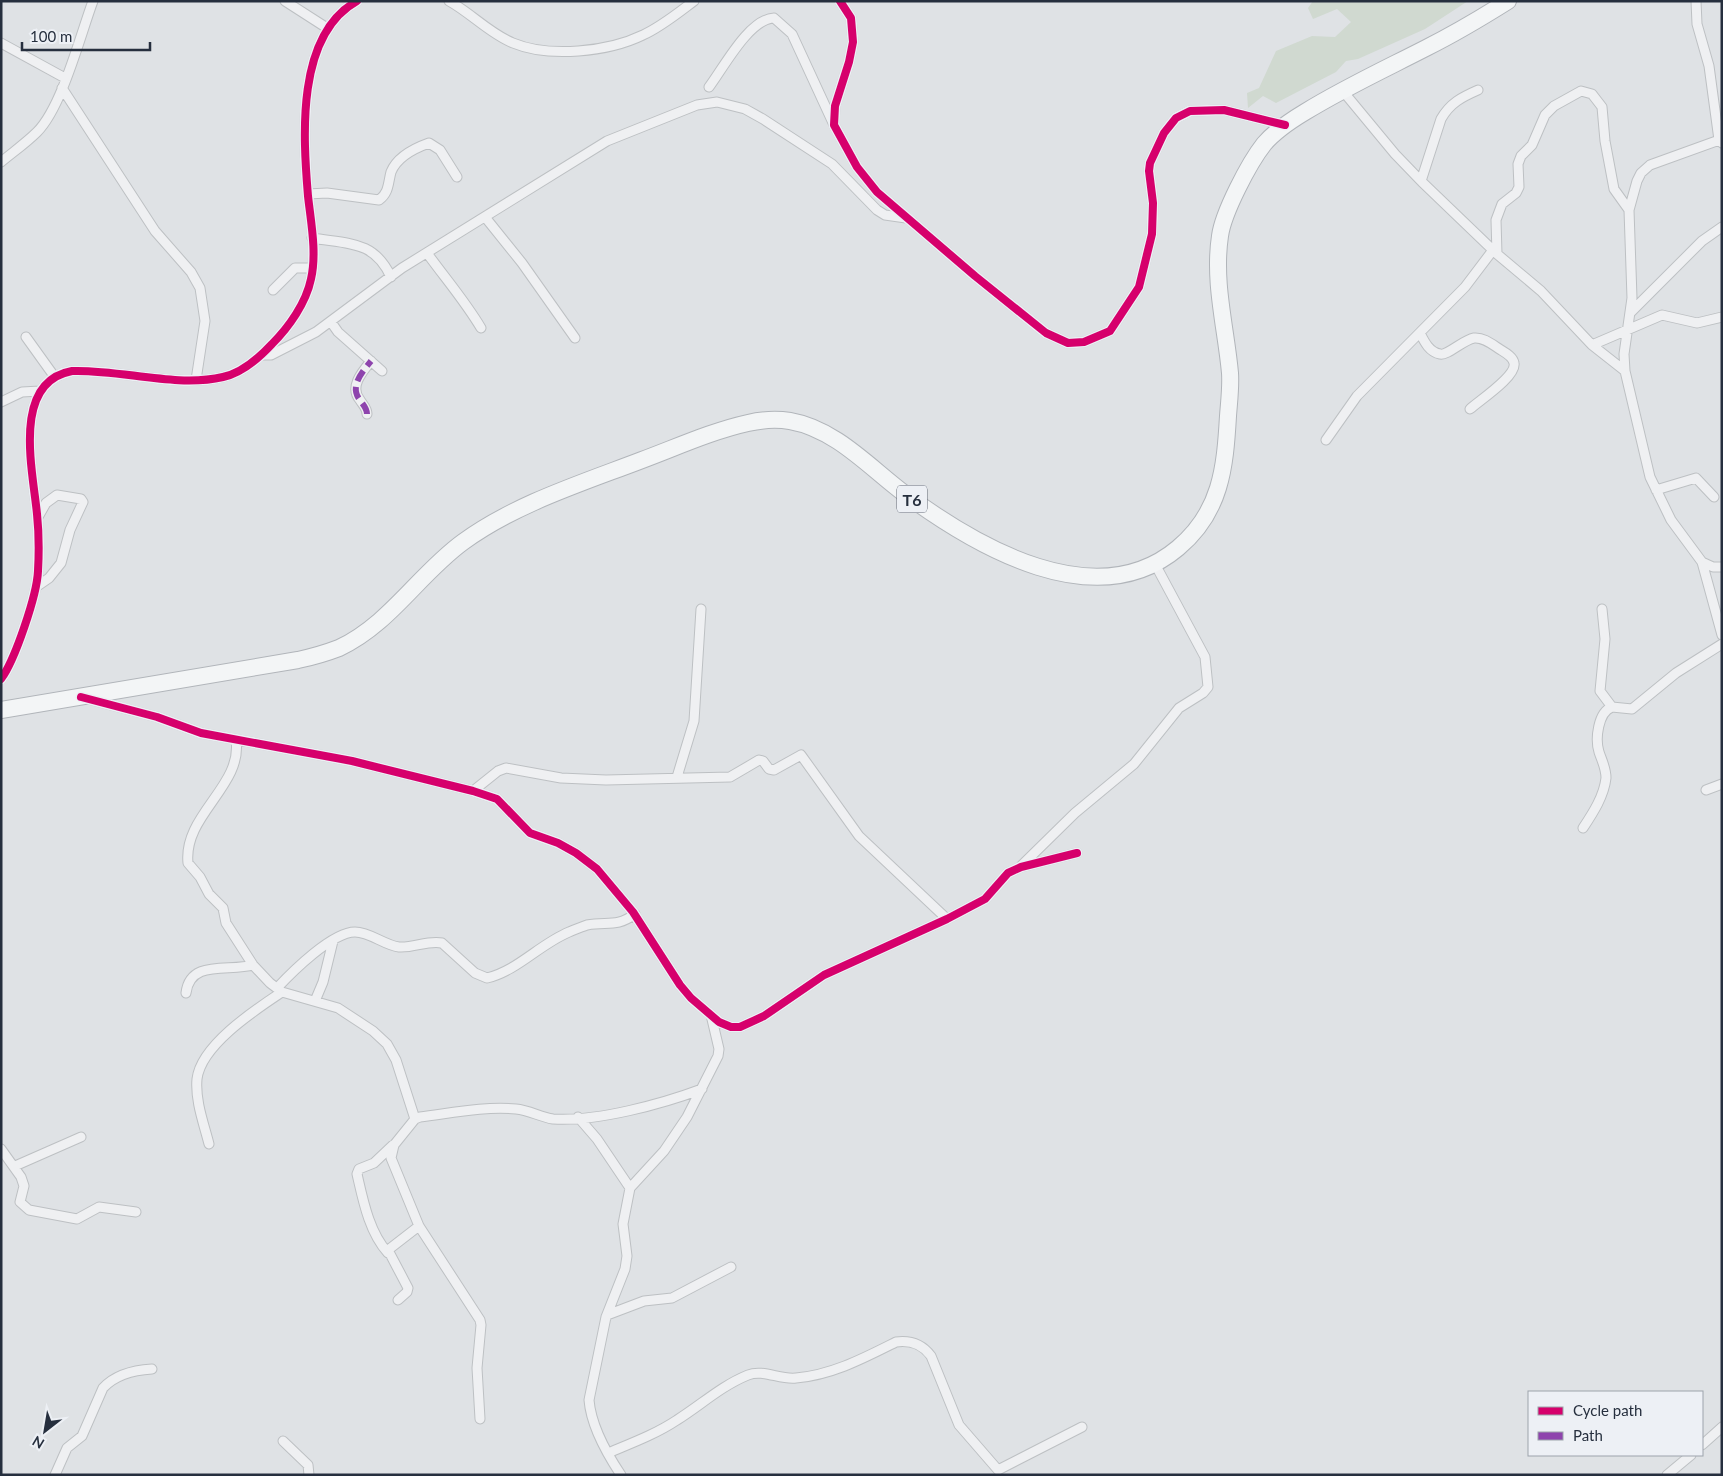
<svg xmlns="http://www.w3.org/2000/svg" width="1723" height="1476" font-family="Lato,sans-serif">
	<rect width="100%" height="100%" fill="#dfe2e5"/>
	<path fill="#d0d9d0" d="M1313,1H1468L1425,29L1358,59L1346,61L1336,72L1276,103L1263,96L1248,108L1247,93L1259,88L1276,51L1312,36L1335,37L1351,22L1337,9L1313,19L1308,8Z"/>
	<g fill="none" stroke-linecap="round" stroke-linejoin="round">
		<defs>
			<path id="street" d="M285,1L327,28
				M449,1C471,13 490,34 513,43C549,58 608,52 643,35C661,27 678,13 694,1
				M840,1L851,18L853,42L849,62L835,106L834,125L857,167L877,192L975,276L1046,333L1068,343L1084,342L1110,331L1139,287L1152,234L1153,203L1149,171L1150,163L1164,133L1176,118L1190,111L1224,110L1285,125
				M1696,1L1697,24L1709,66L1719,140L1722,143
				M1,43L65,78
				M709,87C724,67 749,19 774,18L792,34L834,125
				M62,88L155,231L191,272L200,288L205,321L196,380
				M1342,90L1395,154L1421,181L1497,254L1541,291L1592,345L1625,371
				M1722,139L1650,165L1641,173L1637,181L1629,210L1632,298L1624,354L1625,371L1650,477L1671,520L1702,562L1722,635
				M1,162C13,152 26,143 37,132C62,107 80,36 93,1
				M1421,181L1441,119C1450,103 1462,97 1478,90
				M308,194L327,193L379,200C389,193 388,183 391,172C397,157 415,148 429,143L440,150L457,177
				M485,217L522,263L575,338
				M312,238C348,244 374,240 391,277
				M427,253C445,278 465,301 481,328
				M1497,254L1496,220L1502,204L1516,193L1519,187L1518,164L1521,156L1532,145L1545,115L1554,106L1581,91L1592,94L1602,107L1605,141L1614,189L1629,210
				M273,290L295,268H312
				M1631,312L1702,241L1722,227
				M331,322L338,332L382,371
				M1420,333C1424,341 1429,352 1440,354C1447,356 1463,340 1474,338C1484,337 1493,345 1501,350C1506,353 1513,357 1514,363C1517,376 1480,400 1470,409
				M26,337L54,376
				M1592,345L1662,315L1697,323L1722,317
				M261,355H271L316,332L402,268L607,141L697,105L717,102L745,109L763,119L832,164L877,210L885,215L906,218
				M1,402L22,392L40,391
				M367,414C367,408 363,405 360,400C349,387 362,372 371,361
				M1326,440L1357,396L1465,287L1493,250
				M1656,490L1696,478L1714,497
				M1702,562L1713,567H1722
				M36,587L49,578L61,563L70,530L83,502L81,499L57,495L46,503L38,517
				M1602,609L1605,639L1600,691L1612,707
				M1,679C15,660 37,595 38,571C39,553 39,533 37,514C33,471 11,382 72,371C120,369 175,388 223,377C242,373 259,358 272,344C289,327 306,303 311,279C317,253 311,223 308,196C303,136 296,35 357,1
				M88,699L157,717L201,733L352,761L473,791L497,799L530,833L558,843L576,853L597,869L633,912L680,985L691,998L719,1022L731,1027H740L764,1016L824,975L947,919L985,899L1008,873L1021,867L1077,853
				M236,740C243,786 183,815 188,863L200,877L209,894L223,908L226,923L253,965L270,983L282,992L338,1008L373,1031L387,1044L396,1060L415,1119
				M677,777L694,721L701,609
				M1706,790L1722,784
				M473,791L498,771L506,768L561,778L606,780L730,777L759,760L763,761L769,769L774,770L801,755L859,836L947,919
				M1583,828C1593,813 1604,796 1606,778C1606,768 1602,761 1599,752C1595,739 1598,712 1612,707L1632,709L1676,673L1722,644
				M1021,866L1075,813L1134,764L1179,708L1203,693L1208,687L1205,657L1155,564
				M277,988C292,972 332,932 355,932C370,932 384,945 399,947C414,948 428,940 442,943L475,973L487,978C517,971 540,944 569,932C574,930 581,927 587,925C607,921 616,928 635,914
				M186,993C190,959 229,972 253,965
				M315,1001L323,982L333,941
				M578,1117L597,1139L630,1188
				M209,1144C204,1124 195,1101 197,1079C201,1045 255,1010 282,992
				M1,1149L21,1177L24,1186L20,1202L29,1210L77,1219L99,1207L136,1212
				M15,1166L81,1137
				M388,1253C369,1232 363,1200 357,1174L359,1169L374,1163L393,1145
				M398,1300L407,1292L408,1288L388,1250L419,1226
				M607,1315L644,1301L672,1298L731,1267
				M480,1419L477,1368L481,1325L480,1320L419,1226L391,1158L394,1145L415,1119L420,1117C452,1113 485,1106 516,1109C529,1110 540,1117 553,1119C596,1122 662,1104 702,1089
				M283,1441L308,1465L309,1475
				M1702,1445L1722,1427
				M608,1453C632,1443 656,1434 677,1420C701,1405 721,1386 748,1375C763,1369 780,1380 796,1378C832,1375 864,1358 896,1342C911,1340 922,1344 931,1356L959,1425L998,1470L1082,1427
				M55,1475L67,1448L82,1436L103,1388C115,1375 135,1370 152,1369
				M621,1475C607,1454 591,1425 589,1400L606,1317L625,1269L627,1256L623,1224L630,1188L664,1151L687,1117L718,1056L719,1049L711,1015
				M1667,1475L1691,1455"/>
			<path id="highway" d="M1,710L298,660C312,657 326,653 339,648C390,624 419,574 463,542C515,504 582,483 642,460C677,447 712,431 748,423C761,420 777,419 790,421C836,429 870,468 905,494C977,547 1096,617 1178,548C1221,512 1225,468 1228,416C1229,402 1231,387 1230,373C1226,328 1213,282 1220,236C1223,213 1249,163 1264,144C1275,131 1290,121 1305,112C1344,88 1385,69 1426,48C1454,34 1481,18 1508,1"/>
		</defs>
		<use href="#street" stroke="#bdc0c3" stroke-width="11"/>
		<use href="#highway" stroke="#b1b5ba" stroke-width="18"/>
		<use href="#street" stroke="#eff0f2" stroke-width="9"/>
		<use href="#highway" stroke="#f3f5f6" stroke-width="16"/>
		<path stroke="#8e44ad" stroke-width="6" stroke-dasharray="12 6" stroke-linecap="butt" d="M367,414C367,408 363,405 360,400C349,387 362,372 371,361"/>
		<defs>
			<path id="cycleway" d="M840,1L851,18L853,42L849,62L835,106L834,125L857,167L877,192L975,276L1046,333L1068,343L1084,342L1110,331L1139,287L1152,234L1153,203L1149,171L1150,163L1164,133L1176,118L1190,111L1224,110L1285,125
				M1,679C15,660 37,595 38,571C39,553 39,533 37,514C33,471 11,382 72,371C120,369 175,388 223,377C242,373 259,358 272,344C289,327 306,303 311,279C317,253 311,223 308,196C303,136 296,35 357,1
				M81,697L157,717L201,733L352,761L473,791L497,799L530,833L558,843L576,853L597,869L633,912L680,985L691,998L719,1022L731,1027H740L764,1016L824,975L947,919L985,899L1008,873L1021,867L1077,853"/>
		</defs>
		<use href="#cycleway" stroke="#edf0f5" stroke-width="11"/>
		<use href="#cycleway" stroke="#d6006c" stroke-width="8"/>
	</g>
	<g text-anchor="middle" dominant-baseline="central" stroke-width="4.5" stroke-linejoin="round" paint-order="stroke">
		<rect fill="#edf0f5" stroke="#626975" stroke-width="1" x="897" y="485.5" width="30" height="27" rx="4"/>
		<g font-size="16" font-weight="bold" fill="#262f3e">
			<text x="912" y="499">T6</text>
		</g>
	</g>
	<rect width="1723" height="1476" fill="none" stroke="#262f3e" stroke-width="5"/>
	<rect x="1528" y="1391" width="175" height="65" fill="#edf0f5" stroke="#9da3ac"/>
	<rect x="1538" y="1407" width="25" height="8" fill="#d6006c" stroke="#9da3ac"/>
	<text x="1573" y="1416" font-size="15" fill="#262f3e">Cycle path</text>
	<rect x="1538" y="1432" width="25" height="8" fill="#8e44ad" stroke="#9da3ac"/>
	<text x="1573" y="1441" font-size="15" fill="#262f3e">Path</text>
	<g transform="translate(45 1431) rotate(211)" stroke="#edf0f5" stroke-width="4" paint-order="stroke">
	<path d="M0-4L9 19L0 12L-9 19Z" fill="#262f3e"/>
	<text y="-8" font-size="14" font-weight="bold" text-anchor="middle" fill="#262f3e">N</text>
	</g>
	<path d="M22 42v8h128v-8" fill="none" stroke="#262f3e" stroke-width="2.5"/>
	<text x="30" y="42" font-size="15" fill="#262f3e" stroke="#edf0f5" stroke-width="4" paint-order="stroke">100 m</text>
</svg>
